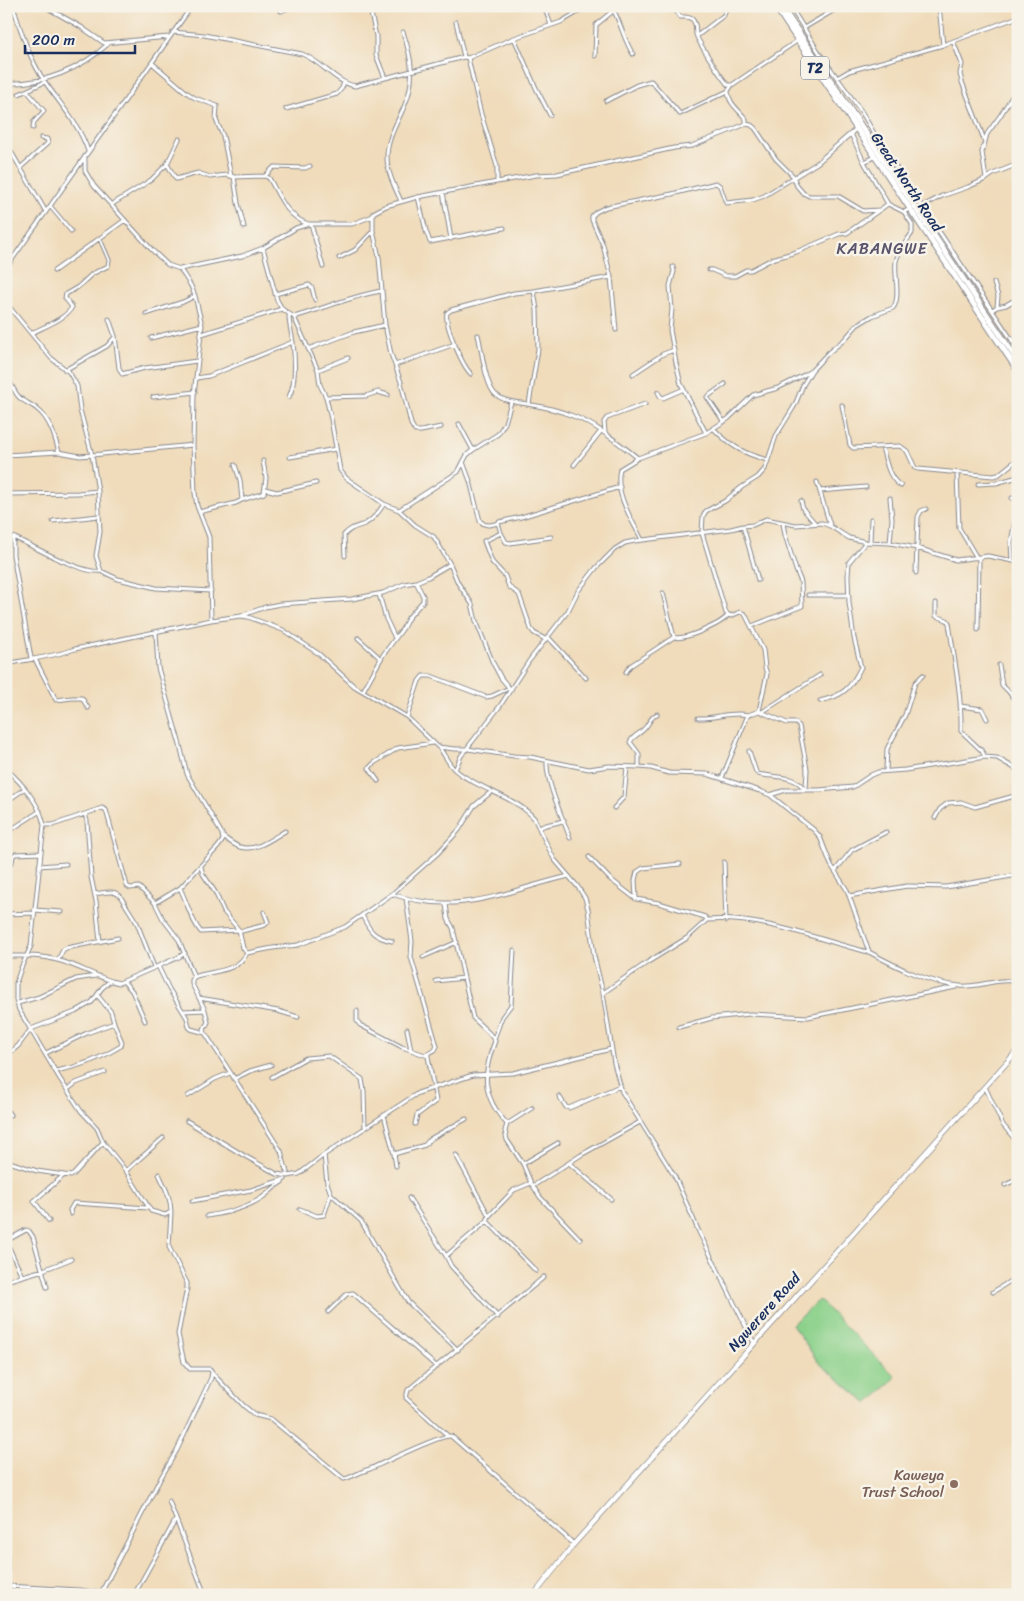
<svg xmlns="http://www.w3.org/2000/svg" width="1024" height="1601" font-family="Sriracha,sans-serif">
	<rect width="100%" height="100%" fill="#f7f3e8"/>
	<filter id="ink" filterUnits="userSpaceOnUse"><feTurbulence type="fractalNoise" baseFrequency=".02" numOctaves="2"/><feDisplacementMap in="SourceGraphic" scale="10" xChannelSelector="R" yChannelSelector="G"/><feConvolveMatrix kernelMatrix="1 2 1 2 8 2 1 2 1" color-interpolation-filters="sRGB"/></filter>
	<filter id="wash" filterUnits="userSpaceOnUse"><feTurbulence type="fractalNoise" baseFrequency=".0096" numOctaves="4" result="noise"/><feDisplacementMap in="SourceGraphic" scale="20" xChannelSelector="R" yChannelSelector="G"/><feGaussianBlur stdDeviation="1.12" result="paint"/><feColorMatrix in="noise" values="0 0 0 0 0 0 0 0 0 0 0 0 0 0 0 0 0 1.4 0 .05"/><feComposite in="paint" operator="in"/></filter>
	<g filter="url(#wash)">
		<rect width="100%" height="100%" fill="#f0dcbb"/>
		<path fill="#8cd18b" stroke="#548074" d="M819,1300L896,1377L868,1404L818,1362L792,1324Z"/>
	</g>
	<g filter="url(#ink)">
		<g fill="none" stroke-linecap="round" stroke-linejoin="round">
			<defs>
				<path id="street" d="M13,6C21,32 30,60 45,82C61,105 79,124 88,151
					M44,6L81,27L104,43L169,37
					M544,6L551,25
					M611,6C621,21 623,39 633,54
					M673,6L680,17C685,17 688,16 692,19C697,24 695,28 696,34C697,41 722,78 728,85H732
					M790,6L820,54L861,111L881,145L1018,349
					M939,6L943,45
					M370,9L376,36V55L385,78
					M281,11L294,6
					M456,22L464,57
					M804,28L841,6
					M173,32L204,35L302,54C321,61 335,82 355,86L464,57L468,58L514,38L561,22L588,6
					M697,36L724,15L727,6
					M514,38L536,88L550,115
					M953,41L962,64L960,74L962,82L985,142
					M595,56L596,25L614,10
					M468,58L481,114L497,166V182
					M152,63L186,92L195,98L217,106L216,120L223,136L231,176
					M837,78L849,71L943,45L1018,17
					M6,83C43,85 81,69 108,44
					M728,91C728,103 739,110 746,119V124
					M28,92L44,111L34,122L33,128
					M19,94L45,82
					M606,101L637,85L651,81L680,114L728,91L732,85L797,41
					M286,109L337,94L342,88L344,82
					M851,134L864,162L888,204L904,212
					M6,143L46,212
					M85,156V171L94,186L152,250L168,265L180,269L242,256L263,248L296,228L309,224H352L373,216V213L386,206L418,197L497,182L536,175L557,174L674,148L692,146L746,124L751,125L755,128L776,159L793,176L797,186L803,193L809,196H838L863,211L879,210
					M864,162L875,157
					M167,164L179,139
					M20,168L48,143L47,139L41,138
					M265,176L274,167L305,168L310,166
					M234,177L238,203L244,227
					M986,179L982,152L987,134L1000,116L1018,87
					M443,192L451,239
					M418,197L426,231L430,242L504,228
					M401,201C395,188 387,172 387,157C387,139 397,123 404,107C416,80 412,59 403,32
					M111,205L151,180L167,164L176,179L198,173L210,177L227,175L234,177L265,176L269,178C280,197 286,216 308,224
					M50,206L71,231
					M923,206L942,196L968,187L986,179L993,174L1018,164
					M373,216V231L379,257L385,325L391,354L401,382L411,424L415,431H421L441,427
					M311,224L323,267
					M263,248L277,300L282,309L294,317L318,370L320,385L326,397L331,419L340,470L346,478L384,504L399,510L415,525L434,537L450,564L458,583L472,604L476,621L493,663L501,678L511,690
					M339,258L355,250L373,231
					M6,259L10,263
					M673,267L674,271L670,286L672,309L670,330L676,363L681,384L706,433
					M6,268L192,6
					M180,269L191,286L195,296L202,325L194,395L193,445L195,493L197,506L209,537L211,620
					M709,270H712L726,276H735L746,270H751L772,259L796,252L839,234L847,233L888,204
					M54,271L125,220
					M611,277L616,330
					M275,294L309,285L312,288L315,300
					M6,303L51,358L69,372L77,386L80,410L92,455L98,491L100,532L96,556L101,571L118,579L156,588L211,591
					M997,307L1006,305L1018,298
					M992,310L997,307L998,296L994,283
					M146,314L183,302L195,296
					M289,316C289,325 292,334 293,343C295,359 296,382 289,397
					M294,317C323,309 351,296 381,291
					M109,319L115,336L119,368L122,374L145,368L197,361
					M32,333C43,327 66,319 72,307L65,298L66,294L78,287L92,274L108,266L109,260L100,239
					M202,334L282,309
					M478,335C482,350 485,384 495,394C505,403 520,402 532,405C546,407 560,411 573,416C597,425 617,442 638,458
					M151,338L202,325
					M1012,341L1018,337
					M308,349L354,332L385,325
					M395,365L455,344
					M65,370L107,346L115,337
					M318,370L348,358
					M471,374C462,365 444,324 447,313L451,310L514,293L534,291L611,277L603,245L592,220V216L596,212L606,207L672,194L716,183L720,186L726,203L753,200L764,196L817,163L856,129
					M633,374L663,354L674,350
					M196,378L209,376L293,342
					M6,379C13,385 15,394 20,398C25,402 32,405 37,409C50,419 55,437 59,452
					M658,392L660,396L663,398L684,389
					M153,397L195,392
					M326,397L366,396L378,392L388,395
					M529,404L538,349L537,310L534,291
					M842,405L850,445L853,448L900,446L907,451L915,468L918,469L993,476L998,475L1018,459
					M724,422L707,397L725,384
					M459,424L473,450
					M713,428C730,446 744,454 768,460
					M605,432L604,422L607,418L645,404
					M882,447C886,461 888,478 901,486
					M6,455L59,452L80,456L92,455L193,445
					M290,457L336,449
					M463,462L470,481L480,521C486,527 491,525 498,523
					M574,465L601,431
					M957,473L959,528L977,558
					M817,482L830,525
					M978,484L996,483L1018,477
					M265,489L277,492L316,483
					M820,491L866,487
					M6,494L78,493L98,491
					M1012,498L1018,500
					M242,500L264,493L266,478L263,461
					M801,501L803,509L814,522
					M399,510L458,472L467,455L473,450L498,434L505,423L511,402
					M199,512L236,503L242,500L240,480L235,465
					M53,521L99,516
					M743,526L758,580
					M501,533L506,542L510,543L551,537
					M642,540C632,520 614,493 620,469L638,458L706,433L728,419L753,395L778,388L804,375L812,370L828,353L845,339L857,325L872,316L893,308C901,298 894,274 896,261C899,250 906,242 912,233V224L904,212L910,209
					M870,542L871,519
					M890,543L892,519L890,498
					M345,556L344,535C350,528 356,527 365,524C374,519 379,512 384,504
					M1012,560L1011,542L1015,522
					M916,573L918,517L921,511L926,509
					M663,593L674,637
					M379,594L386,619L395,638
					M808,595H847
					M936,603V616L947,620L949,623C954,659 962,695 961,731L982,751L985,757
					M241,616L265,607L280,604L352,599L383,593L404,584L416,582L428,577L450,564
					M752,626L802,606L801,582L796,570L785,535L783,523
					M978,630L979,558
					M548,637L586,678
					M358,638L381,659
					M545,639L534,633L531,629L519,594L509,587L505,576L492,562L484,541L501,533L498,523L499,522L521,517L620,487
					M31,658L13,555V537C31,545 83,575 101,571
					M35,659L56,700L72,698H82L88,708
					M6,664C29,659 53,657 75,649L211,620L241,616L248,617L283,630L319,654L354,686L407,717L438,747L455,749H468L514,756L530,757L589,769L609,766L639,767L651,768L669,773L707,774L760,791L770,795L814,830L820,837L831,865L847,890L869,952C895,966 930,984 960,986C979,988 998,977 1018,982
					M999,665L1002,685L1009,692L1018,705
					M626,672L630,666L674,637C683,641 722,624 728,615
					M363,691L383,655L403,628L408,618L423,601V596L416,582
					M820,701C843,696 851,688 861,667L854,638L849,603L848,576L849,562L866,542
					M960,706L982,709L987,719
					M762,712L820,675
					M748,715L759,711
					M407,717L419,681L423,676H431L486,697L492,696L509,688
					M698,718C715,719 731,711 748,715L722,778
					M439,747C444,754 448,763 454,769C478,790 513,795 534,818L554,859L578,887L585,898L588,909L594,956L603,993L614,1063L622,1092L675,1177L699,1232L754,1343
					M749,751L756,772L758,774C774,778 795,774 805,790
					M547,762C546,783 563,818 570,838
					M639,767V754L630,742C633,736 638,735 643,730C649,725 649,718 657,714
					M6,769C22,783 40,804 44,825L31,946L21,968L16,983V999L19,1010L60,1079L81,1111L97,1128L103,1142L126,1171L151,1211L165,1215L171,1212L169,1247L187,1283V1288L178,1334L184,1362L190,1369H210L212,1372L211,1378L177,1450L159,1481L101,1593
					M455,770L461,756L500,706L529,661L568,611L578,591L596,568L615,549L625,543L635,541L731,529L743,526L753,525L766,519L796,525L822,523L830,526L849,538L866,542L890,543L917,548L956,560L988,556L1018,562
					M886,770L887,749L905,715L915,683L923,675
					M378,781L369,768L374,763L398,748L433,743
					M806,790L807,769L799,726L796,723H787L759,711L767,674L765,668L763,650L745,614L740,612L731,616L726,613L702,533L703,516L706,511L725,501L742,487L758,477L765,469L776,436L795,405L803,385L812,370
					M770,795L786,790H819L853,787L871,775L878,772L905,770L985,757L997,758L1018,770
					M6,802L24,789
					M614,808L624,797L627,767
					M85,814L87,821L91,877L96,901L100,942
					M935,818L940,809L948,803L961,802L975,807L1018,795
					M44,825H53L102,808L106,810L127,886L130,888L139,887L155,903L163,919L179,940L194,977L192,980V984L205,1010L208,1022L204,1029L205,1033
					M540,831L541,827C549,823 557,824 564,820
					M6,833L40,811
					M223,837C228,840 235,846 240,847C256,852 273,838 285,831
					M589,857L610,879L636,899L659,903L705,917L707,920
					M12,862L13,856L15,854L41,853
					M724,862L726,921
					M39,866L66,864
					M201,867L203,874L215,892L224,912L239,930L243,948L247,953
					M835,871L852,850L886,832
					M180,888C187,902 191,921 201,932L239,930L242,931L265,925L268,922L264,912
					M95,894C104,893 114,889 120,896L137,923L154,967
					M392,894C459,917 505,891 569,876
					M6,895H7
					M849,896L907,886L946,887L1018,875
					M406,898L412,941L411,957L437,1046L435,1050L427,1054
					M636,898L635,880L637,872L643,868L680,864
					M155,903L180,888L218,847L223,840L222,834L187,774L180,745L158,668L156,632
					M446,904L448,919L453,928L464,978
					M34,910L62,912
					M6,914L34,913
					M362,915C370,932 374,937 392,941
					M6,956C23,956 40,955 57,960C78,965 97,978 119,983L179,957L185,953
					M423,957L457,942
					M58,960L63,950L66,948L118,938
					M158,966L169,989L187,1018L189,1027L191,1029L205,1033L281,1151L288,1176L299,1174L324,1155L418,1093L473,1075L513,1073L611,1049
					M194,977C213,970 237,973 247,953L273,948L298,945L345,927L392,894L437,854L459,830L474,806L491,792
					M436,981L464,978L473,1018L489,1033L495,1041C482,1074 482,1097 507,1124
					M124,982L132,991L145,1021
					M603,993L648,962L687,938L707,920C763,916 815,939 868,952
					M199,998L278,1011L298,1017
					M18,1003L39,997L76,979L96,976
					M183,1011L205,1010
					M357,1011V1021L360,1025L402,1047L428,1056L436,1101L417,1115L415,1124
					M679,1027L712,1018L750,1014L808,1017L956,987
					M407,1029L411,1050
					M494,1039L502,1017L511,1005L514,950
					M46,1053L87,1033L114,1023L111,1012L98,996
					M6,1056L18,1046L31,1029L75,1012L92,1002L102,988L110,981
					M56,1071C78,1067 102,1058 121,1046L122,1042L114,1023
					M272,1077L306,1058L329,1056L362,1079L364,1091L365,1128
					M234,1079L250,1071L271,1065
					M985,1087L1003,1125L1018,1143
					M68,1089L76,1083L105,1072
					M188,1096L215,1079L230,1073
					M559,1096L566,1107L569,1108L620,1086
					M532,1108L507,1124L505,1131L507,1140L523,1164L531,1183L540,1197L580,1239
					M6,1109L10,1115
					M384,1115L394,1154L396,1166
					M187,1121L243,1155L277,1174L288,1176
					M394,1154L425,1145L430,1139L466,1119
					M324,1155L327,1183L331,1194L361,1221L408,1302L458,1350
					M456,1155L489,1216
					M6,1161L37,1171L71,1176L74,1174L103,1142
					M569,1163L611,1199
					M523,1164L558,1143
					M126,1171L163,1138
					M159,1174C165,1187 171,1198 171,1212
					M1005,1185L1018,1179
					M533,1186L581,1155L640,1122
					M409,1198L446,1256
					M192,1201L251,1190L285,1179
					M300,1209L317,1216L324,1215L331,1194
					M71,1214L70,1210L74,1203L148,1208
					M207,1216C226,1213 247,1208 263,1197C270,1192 275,1186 282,1182
					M49,1221L34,1201L63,1176
					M487,1221L536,1271
					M6,1241L26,1230L29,1231L33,1237L47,1287
					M6,1241L22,1276
					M6,1281L43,1270L71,1259
					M993,1292L1018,1276
					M328,1312L347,1294L353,1293L437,1367
					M498,1317L451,1266L446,1256L487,1221L489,1216L514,1190L531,1183
					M212,1373L244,1406L255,1415L271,1419L344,1479C353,1477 361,1471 370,1469C383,1463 441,1434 451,1436L574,1544
					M447,1435L406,1398L408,1390L544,1277
					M169,1501L205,1595
					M6,1526L8,1595
					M6,1586L79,1590L101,1593L102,1595
					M134,1595L175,1521"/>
				<path id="secondary" d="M534,1595L574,1544L1018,1050"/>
				<path id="primary" d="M775,6L1018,371
					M781,6L1018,361"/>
			</defs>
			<use href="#street" stroke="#86868c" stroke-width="5"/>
			<use href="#secondary" stroke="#86868c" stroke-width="6"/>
			<use href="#primary" stroke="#86868c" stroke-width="7"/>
			<use href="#street" stroke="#fff" stroke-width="3"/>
			<use href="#secondary" stroke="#fff" stroke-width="4.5"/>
			<use href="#primary" stroke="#fff" stroke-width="5"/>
		</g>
	</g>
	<circle fill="#8d6e63" stroke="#f7f3e8" stroke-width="2" cx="954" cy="1484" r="5"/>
	<g text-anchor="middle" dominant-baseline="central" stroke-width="5" stroke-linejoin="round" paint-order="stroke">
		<rect fill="#f7f3e8" stroke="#5d6a87" stroke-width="1" x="801" y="56.5" width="28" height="23" rx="4"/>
		<g font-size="14" font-weight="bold" fill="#1b2f5e">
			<text x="815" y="68">T2</text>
		</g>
		<g font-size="15" fill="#1b2f5e" stroke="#f7f3e8">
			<text transform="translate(907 182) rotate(56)">Great North Road</text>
			<text transform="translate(764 1312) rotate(-48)">Ngwerere Road</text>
		</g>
		<g font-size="15" fill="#785e54" stroke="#f7f3e8" text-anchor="end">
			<text x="944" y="1475">Kaweya<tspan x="944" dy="17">Trust School</tspan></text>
		</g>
		<g font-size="16" letter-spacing="1" fill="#59546b" stroke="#f7f3e8">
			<text x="882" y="248">KABANGWE</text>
		</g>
	</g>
	<rect width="1024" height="1601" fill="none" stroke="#f7f3e8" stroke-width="25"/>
	<path d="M25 45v8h110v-8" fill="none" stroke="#1b2f5e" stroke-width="2.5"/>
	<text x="32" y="45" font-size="15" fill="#1b2f5e" stroke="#f7f3e8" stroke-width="4" paint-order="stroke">200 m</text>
</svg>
